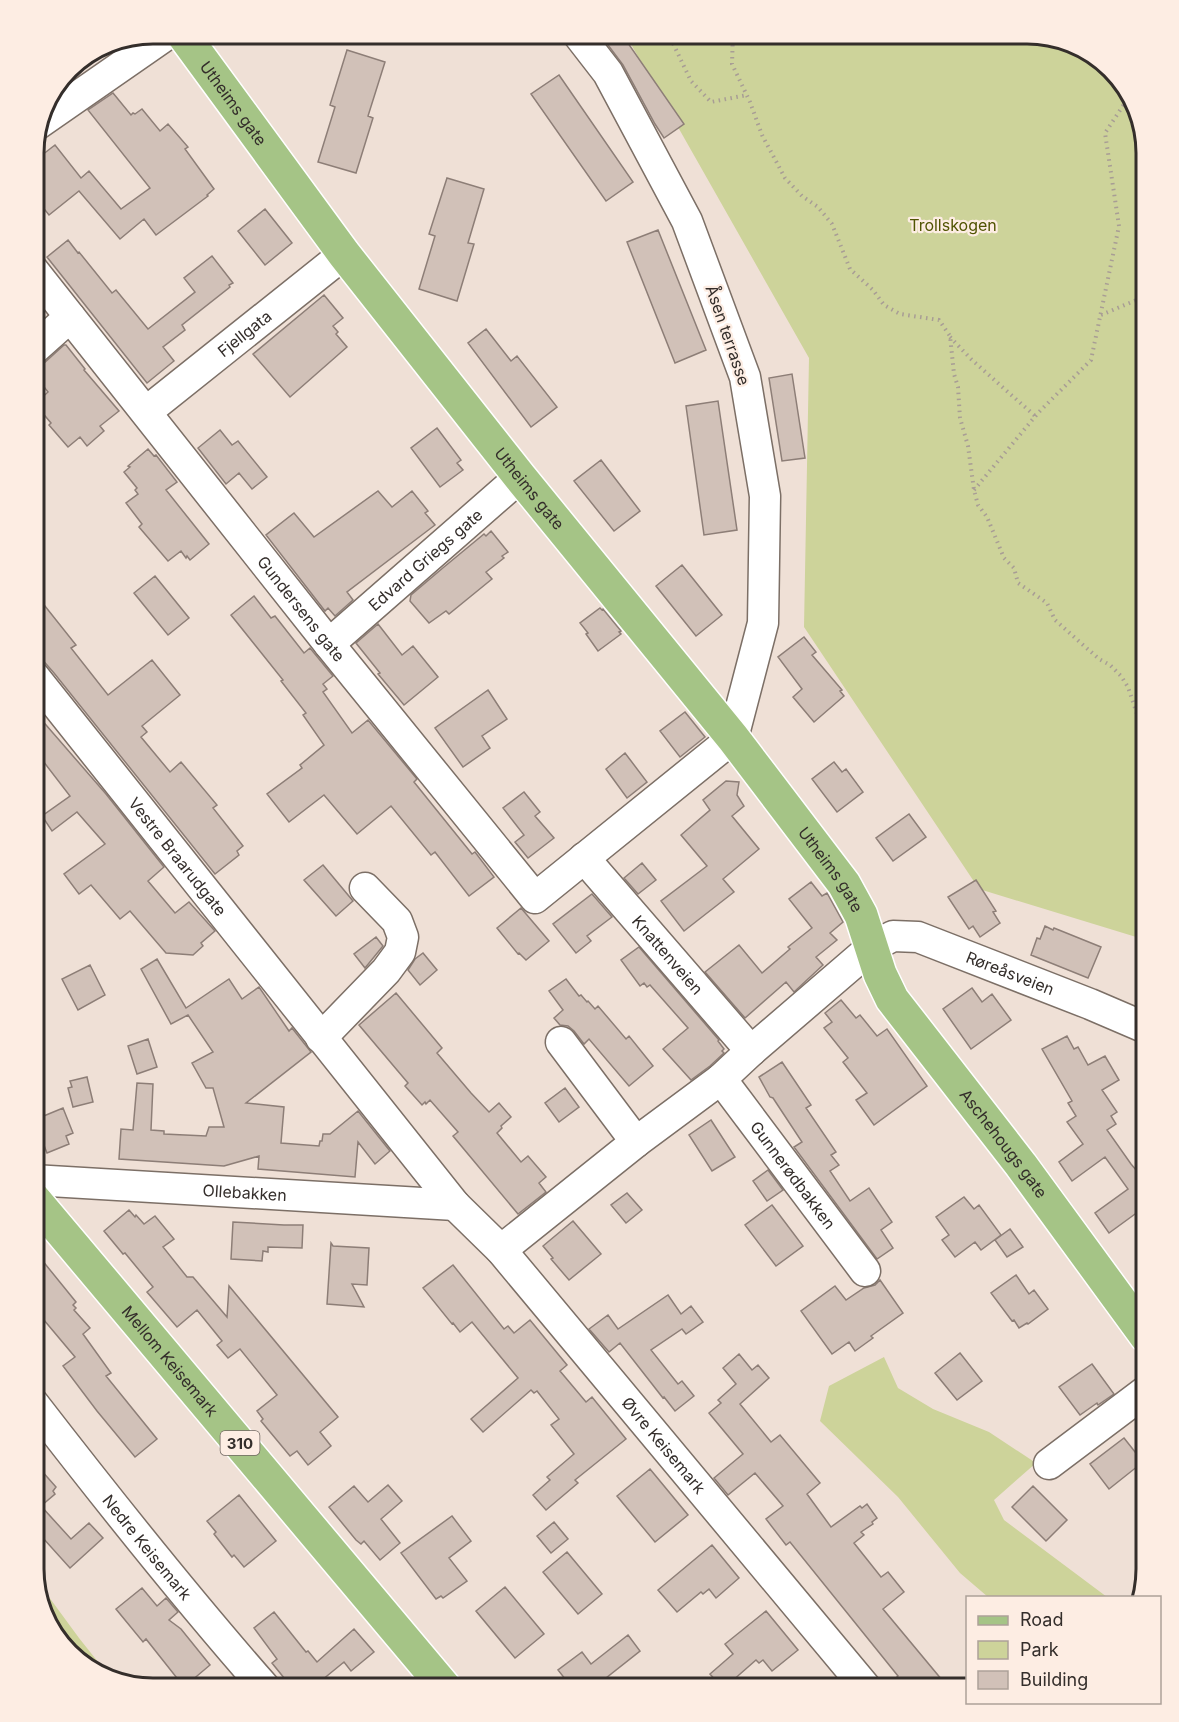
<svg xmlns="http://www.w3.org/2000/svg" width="1179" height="1722" font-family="Inter,sans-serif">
	<rect width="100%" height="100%" fill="#efe0d6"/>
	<path fill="#cdd39a" d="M621,33H1034L1086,49L1130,93L1146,153V940L979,889L804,627L809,358L632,46Z
		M884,1357L898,1388L933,1409L989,1432L1036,1463L994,1500L1004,1520L1107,1597H988L960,1573L898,1497L820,1421L829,1386Z
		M35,1578L79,1638L110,1677L86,1669L49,1629Z"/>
	<path fill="#d1c1b8" stroke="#8d7e77" stroke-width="1.5" d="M599,33H621L684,124L664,138L655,124L623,65Z
		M347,50L385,62L368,116L373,118L356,173L318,162L335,107L330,105Z
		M559,75L633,182L606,201L531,94Z
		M113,93L131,115L133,113L135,114L142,109L160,131L168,124L188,147L185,149L214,189L207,195L208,196L156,235L144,219L120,239L79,191L49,215L33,195V162L55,145L81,178L89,171L121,209L150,188L88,110Z
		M447,178L484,189L468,243L474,244L457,301L419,289L435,236L429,234Z
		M265,209L292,243L265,265L238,231Z
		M658,230L706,350L675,363L627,242Z
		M68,240L78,253L79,252L112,293L116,290L148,329L195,292L184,278L212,256L233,283L229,285L230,287L182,325L185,330L163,347L174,361L147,383L47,257Z
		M324,295L343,318L333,326L338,332L336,334L347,347L290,397L253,354Z
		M486,329L511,361L517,356L557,407L531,427L468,343Z
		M64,345H66L85,369L84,370L119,411L100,426L104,431L87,446L80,437L68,447L49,425L51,423L35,404L48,392L33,373V367L44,363Z
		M792,374L805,458L782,461L769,378Z
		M718,401L737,530L704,535L686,406Z
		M437,428L461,460L457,463L463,470L440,487L411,448Z
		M220,430L232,445L238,441L267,477L252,489L239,473L226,484L198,448Z
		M148,449L154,456L156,455L177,482L166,490L209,544L190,560L187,556L186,558L181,551L168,561L139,527L142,524L126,503L138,494L135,490L137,488L124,472L130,467L128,466Z
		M601,460L640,511L614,531L574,481Z
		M378,491L392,507L412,491L428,511L425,513L435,525L347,592L353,600L335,616L328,608L325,611L266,535L294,513L314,537Z
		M491,531L508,552L502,556L504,558L486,572L492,579L449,614L446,611L429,623L410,601L411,595L444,567L484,534L486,536Z
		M682,565L722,615L696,636L656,586Z
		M155,576L189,618L168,635L134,593Z
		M33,591L76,645L71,648L108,695L152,660L180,695L142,726L147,732L141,737L170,772L181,762L217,805L213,808L243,846L237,851L239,855L215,874L54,673L33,649Z
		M254,596L271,618L275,616L304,653L310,648L333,676L323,684L327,689L323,692L352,733L368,720L417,779L414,782L472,854L475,852L494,877L469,896L435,852L431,855L391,806L357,834L324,795L289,822L267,794L302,768L300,765L324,745L303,715L306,713L281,681L283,680L231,615Z
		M600,608L602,610L603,609L621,631L619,632L621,634L598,651L586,634L588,633L580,623Z
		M378,624L402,655L413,646L438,677L404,705L378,674L380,673L356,643Z
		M804,637L816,652L812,655L842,690L840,691L844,696L814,722L793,697L802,689L778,657Z
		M488,690L507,719L482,736L490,748L463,767L435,728Z
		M33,710L106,794L164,867L148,881L175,913L189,902L215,931L201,943L203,946L193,955L166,953L130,911L120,919L91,885L79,894L64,874L105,844L77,812L52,831L42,816L70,796L33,748Z
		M685,712L705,737L680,757L660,731Z
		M625,753L647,782L627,798L606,769Z
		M834,762L842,772L846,769L863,792L837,812L812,779Z
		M726,781L739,782L737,795L744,806L732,816L759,849L723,879L734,892L684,931L661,901L707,866L681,835L710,810L703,800Z
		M524,792L540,812L535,816L554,838L528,858L515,842L524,835L503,808Z
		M909,814L926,837L893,861L876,838Z
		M642,863L656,880L638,894L624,878Z
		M323,865L353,901L336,916L304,880Z
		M976,880L996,911L993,912L1000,923L980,937L973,926L969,929L948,897Z
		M811,882L822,896L827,893L843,922L830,933L837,940L816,957L823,965L794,992L786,982L745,1018L705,972L739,945L762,973L790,949L788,947L812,928L789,899Z
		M592,894L612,917L587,936L591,941L576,953L553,924Z
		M521,908L549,941L526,960L519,953L518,954L497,928Z
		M1045,926L1053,930L1054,928L1101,947L1088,978L1031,955L1037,938L1040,939Z
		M376,937L383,946L365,968L354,954Z
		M639,947L719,1040L718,1041L724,1049L722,1051L724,1053L710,1066L691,1080L663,1049L688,1028L650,985L647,987L644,983L640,986L621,960Z
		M423,953L437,970L420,985L408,970L415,959Z
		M157,959L186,1008L229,979L242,999L259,987L289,1031L292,1028L311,1052L246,1103L284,1107L281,1143L319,1146L320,1141H322L323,1134H330L358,1111L390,1151L375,1164L358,1142L355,1177L258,1169L259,1156L224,1166L119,1159L121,1129L133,1130L137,1083L153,1084L151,1130L164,1131V1134L206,1136L209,1127H224L213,1088H206L192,1063L213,1052L188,1015L171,1024L141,969Z
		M90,965L105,995L78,1010L62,979Z
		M566,979L579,996L581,995L587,1002L588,1001L595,1009L598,1006L626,1039L629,1036L653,1066L629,1086L589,1039L584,1044L574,1031L568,1026L560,1025L554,1018L563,1010L549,991Z
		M972,988L982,1002L992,994L1011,1020L971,1049L943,1009Z
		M396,993L442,1048L437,1053L471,1093L489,1112L499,1103L511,1117L501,1126L502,1128L497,1133L521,1162L528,1156L546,1177L539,1183L546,1192L518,1214L453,1136L458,1132L430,1100L426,1104L425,1102L422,1105L405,1086L408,1083L359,1025Z
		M841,1000L856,1018L860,1015L877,1036L887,1029L927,1086L874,1125L856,1100L867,1093L843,1062L848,1058L824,1028L832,1022L825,1013Z
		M1067,1036L1074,1049L1078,1047L1088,1065L1105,1056L1119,1080L1102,1090L1117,1112L1111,1116L1116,1124L1107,1130L1131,1164L1137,1171L1146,1165V1214L1142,1209L1109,1233L1095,1213L1128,1189L1105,1157L1072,1181L1059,1162L1083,1144L1067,1122L1076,1116L1068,1103L1072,1101L1042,1049Z
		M148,1039L157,1067L137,1074L128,1046Z
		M782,1062L811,1105L806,1108L836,1152L831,1155L839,1165L830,1171L850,1201L869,1188L892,1222L881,1230L893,1248L877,1259L794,1147L802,1142L773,1098L770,1097L759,1077Z
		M87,1077L93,1102L73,1107L68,1088L72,1087L70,1081Z
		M565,1088L579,1107L559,1122L545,1103Z
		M63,1108L73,1133L66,1136L69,1144L47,1153L34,1120Z
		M711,1120L735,1157L712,1171L689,1135Z
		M768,1170L783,1190L767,1201L753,1181Z
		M627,1193L642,1210L626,1223L611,1205Z
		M964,1197L974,1209L979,1205L1001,1235L981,1250L975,1242L955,1257L942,1240L949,1235L936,1217Z
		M772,1205L803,1246L776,1266L745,1225Z
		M129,1210L135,1217L136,1215L144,1224L155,1216L174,1239L163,1247L187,1277H193L227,1317L229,1286L338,1417L320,1432L331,1446L308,1465L297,1451L290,1456L261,1421L263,1419L257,1411L277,1395L240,1349L228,1358L217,1345L222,1341L197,1310L177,1327L147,1292L153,1287L125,1253L123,1254L104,1231Z
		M573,1221L601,1254L569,1280L551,1259L553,1258L543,1246Z
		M233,1222L284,1225H303L302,1248L268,1247V1252L263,1251L262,1261L231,1259Z
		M1010,1229L1023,1247L1007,1257L995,1240Z
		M331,1243L333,1246L369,1248L367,1285L352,1284L364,1307L327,1304Z
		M33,1249L76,1302L73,1305L76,1308L74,1310L90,1328L83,1334L111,1373L106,1376L157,1439L135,1457L97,1411L63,1366L75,1357L33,1307Z
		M453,1265L504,1329L508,1326L514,1333L530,1320L567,1365L560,1371L586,1402L592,1397L626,1439L575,1480L578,1483L546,1510L533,1495L550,1480L547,1477L574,1454L551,1425L559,1419L537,1391L534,1393L531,1390L483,1432L471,1419L518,1378L472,1322L460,1332L453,1323L452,1324L423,1288Z
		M1016,1275L1029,1294L1034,1290L1048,1309L1028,1324L1027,1323L1019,1328L1014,1320L1012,1321L991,1293Z
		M880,1280L903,1313L871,1336L873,1338L855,1351L849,1342L832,1354L801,1311L835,1286L846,1300L864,1288L875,1285Z
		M668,1295L681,1314L691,1306L703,1322L686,1334L682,1329L651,1350L678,1384L682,1381L694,1396L675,1411L664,1397L663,1398L620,1343L609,1352L589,1329L608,1315L618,1329Z
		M960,1353L982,1381L957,1400L935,1373Z
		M739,1354L752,1370L758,1365L769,1378L740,1404L771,1442L780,1435L820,1483L807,1494L831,1527L860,1506L862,1508L867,1504L877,1518L872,1522L873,1524L861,1532L864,1535L854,1543L881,1577L888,1572L904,1592L883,1609L942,1680L931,1689H884L898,1676L790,1542L786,1545L766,1519L783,1506L755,1473L728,1495L714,1478L743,1454L709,1413L721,1403L718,1400L736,1384L723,1368Z
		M1092,1364L1114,1394L1098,1405L1097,1403L1080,1415L1059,1387Z
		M1124,1438L1143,1462L1109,1489L1090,1464Z
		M33,1461L56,1487L53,1491L55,1494L41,1506L71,1539L89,1523L103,1538L70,1568L33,1527Z
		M650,1469L688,1515L655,1542L617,1496Z
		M388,1485L402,1501L381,1519L400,1543L380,1560L364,1541L361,1544L356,1540L329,1507L354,1486L368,1502Z
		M1033,1486L1067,1520L1046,1541L1012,1507Z
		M239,1495L276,1541L244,1567L234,1555L232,1557L214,1534L216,1532L207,1521Z
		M452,1516L471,1541L449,1558L467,1581L443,1598L441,1596L436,1599L401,1553Z
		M554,1522L568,1539L551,1553L537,1536Z
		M712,1545L739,1578L716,1598L709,1589L703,1594L701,1592L677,1612L658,1590Z
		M567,1552L602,1594L578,1614L543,1572Z
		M505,1587L544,1634L515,1658L476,1611Z
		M142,1588L157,1606L166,1598L178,1612L169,1620L181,1629L210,1665L184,1687L146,1639L143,1642L116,1609Z
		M766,1611L798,1650L772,1671L763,1660L759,1663L756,1660L723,1689L710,1674L733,1654L725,1644Z
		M274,1612L306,1652L308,1651L317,1662L354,1629L374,1652L351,1671L344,1662L311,1689H293L272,1663L277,1659L254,1628Z
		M628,1635L640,1651L592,1689H573L558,1670L582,1652L591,1664Z"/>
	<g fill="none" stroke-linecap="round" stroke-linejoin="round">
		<defs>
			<g id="minor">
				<path d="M38,124L169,33"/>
				<path id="s1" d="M33,270L329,644L535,898L733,738L763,623L765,496L745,377L687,221L608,73L577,33"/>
				<path d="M33,350L70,317"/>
				<path id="s2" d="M146,412L344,254"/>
				<path id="s3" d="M329,644L520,477"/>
				<path id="s4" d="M33,675L455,1205L501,1250L867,1689"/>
				<path id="s5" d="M584,858L751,1051"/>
				<path d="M321,1038L386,971L400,952L403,937L397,921L365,888"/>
				<path d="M561,1042L636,1142"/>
				<path id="s6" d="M721,1079L865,1271"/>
				<path id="s7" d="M33,1180L455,1205"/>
				<path id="s8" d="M501,1250L636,1142L721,1079L751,1051L872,947L893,936L918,937L1090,1004L1146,1028"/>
				<path id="s9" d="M33,1403C108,1500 185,1597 266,1689"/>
				<path d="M1049,1464L1146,1391"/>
			</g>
			<g id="major">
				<path id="s10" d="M182,33L344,254L520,477L733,738L844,884L861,915L880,974L892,999L1021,1165L1146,1336"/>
				<path id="s11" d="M33,1198L446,1689"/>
			</g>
		</defs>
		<use href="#minor" stroke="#7c6f66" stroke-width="33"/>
		<use href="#major" stroke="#fff" stroke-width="36"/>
		<path stroke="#a89d95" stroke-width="4" stroke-dasharray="1.5 4.5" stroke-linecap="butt" d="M668,33L691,81L711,102L747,95
			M733,33L732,64L750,102L762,135L785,178L802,196L818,207L832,224L850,269L873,290L884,305L900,314L939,320L950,336L954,374L958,387L960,418L968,446L974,490L978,505L987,517L1004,558L1014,568L1018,583L1047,603L1055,620L1099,659L1110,665L1121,676L1128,687L1146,741
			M1101,315L1146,296
			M950,337L971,359L1035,416
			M974,490L1038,413L1091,360L1119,226L1105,133L1130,95"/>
		<use href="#minor" stroke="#fff" stroke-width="30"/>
		<use href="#major" stroke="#a5c486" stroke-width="33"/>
	</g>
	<g text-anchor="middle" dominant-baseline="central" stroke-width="4.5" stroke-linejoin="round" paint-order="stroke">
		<rect fill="#fdede3" stroke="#706762" stroke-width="1.5" x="220.5" y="1431" width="39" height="24" rx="4.5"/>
		<g font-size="15" font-weight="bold" fill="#342e2b">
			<text x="240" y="1443">310</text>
		</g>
		<g font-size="16" fill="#342e2b" stroke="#fdede3">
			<text stroke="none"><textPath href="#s10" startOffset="87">Utheims gate</textPath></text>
			<text stroke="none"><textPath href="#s2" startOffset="126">Fjellgata</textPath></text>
			<text transform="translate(728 335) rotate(71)">Åsen terrasse</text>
			<text stroke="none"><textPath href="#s10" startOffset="573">Utheims gate</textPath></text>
			<text stroke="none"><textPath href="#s3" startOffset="128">Edvard Griegs gate</textPath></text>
			<text stroke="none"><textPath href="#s1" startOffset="432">Gundersens gate</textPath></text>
			<text stroke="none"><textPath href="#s4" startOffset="232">Vestre Braarudgate</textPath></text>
			<text stroke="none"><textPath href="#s10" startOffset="1059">Utheims gate</textPath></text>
			<text stroke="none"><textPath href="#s5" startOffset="128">Knattenveien</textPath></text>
			<text stroke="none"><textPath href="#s8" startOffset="627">Røreåsveien</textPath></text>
			<text stroke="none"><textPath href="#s10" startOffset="1386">Aschehougs gate</textPath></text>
			<text stroke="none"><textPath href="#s6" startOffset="120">Gunnerødbakken</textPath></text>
			<text stroke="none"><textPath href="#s7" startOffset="212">Ollebakken</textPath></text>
			<text stroke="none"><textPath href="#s11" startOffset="213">Mellom Keisemark</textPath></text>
			<text stroke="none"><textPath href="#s4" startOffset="996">Øvre Keisemark</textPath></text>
			<text stroke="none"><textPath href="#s9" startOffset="184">Nedre Keisemark</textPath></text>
		</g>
		<g font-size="16" fill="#505402" stroke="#fdede3">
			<text x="953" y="225">Trollskogen</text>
		</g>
	</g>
	<path d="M0 0H1179V1722H0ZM153 44H1027A109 109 0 0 1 1136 153V1569A109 109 0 0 1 1027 1678H153A109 109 0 0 1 44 1569V153A109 109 0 0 1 153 44Z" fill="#fdede3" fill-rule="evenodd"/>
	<path fill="none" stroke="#342e2b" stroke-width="3" d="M153 44H1027A109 109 0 0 1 1136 153V1569A109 109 0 0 1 1027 1678H153A109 109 0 0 1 44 1569V153A109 109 0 0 1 153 44Z"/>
	<rect x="966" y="1596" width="195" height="108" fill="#fdede3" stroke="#ada199" stroke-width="1.5"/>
	<rect x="978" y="1616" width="30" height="9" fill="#a5c486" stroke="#ada199" stroke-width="1.5"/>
	<text x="1020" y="1626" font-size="18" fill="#342e2b">Road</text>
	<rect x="978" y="1641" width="30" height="18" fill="#cdd39a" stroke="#ada199" stroke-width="1.5"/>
	<text x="1020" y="1656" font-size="18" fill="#342e2b">Park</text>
	<rect x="978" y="1671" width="30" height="18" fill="#d1c1b8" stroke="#ada199" stroke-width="1.5"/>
	<text x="1020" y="1686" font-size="18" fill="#342e2b">Building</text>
</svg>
